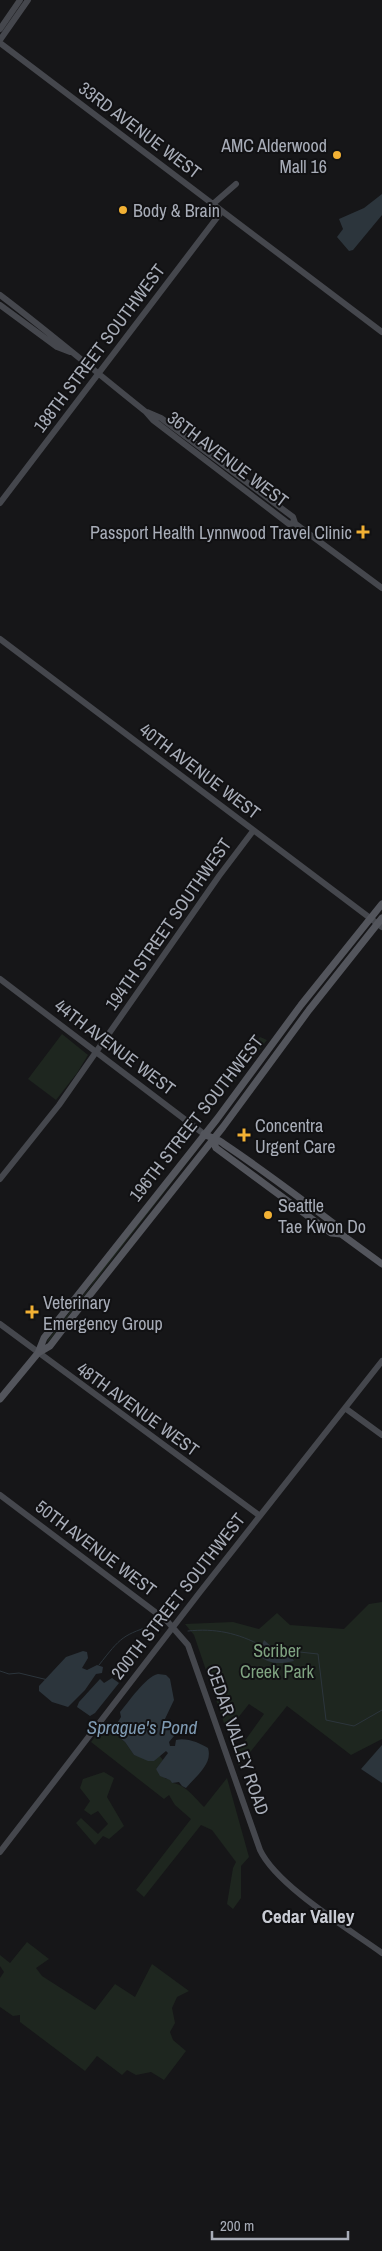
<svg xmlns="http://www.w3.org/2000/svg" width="382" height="2251" font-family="'Archivo Narrow',sans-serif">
	<rect width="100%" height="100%" fill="#161618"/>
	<path fill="#1e261f" d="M62,1034L88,1055L77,1073L56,1100L28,1079Z
		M260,1037L267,1040L252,1060L246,1054Z
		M242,1063L247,1066L234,1082L229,1078Z
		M196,1149L197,1150L48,1342L47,1341L92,1284L98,1272Z
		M382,1602V1739L351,1755L287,1706L239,1766L236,1753L264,1714L249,1704L237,1719L225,1726L194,1635L185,1624L233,1622L259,1629L277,1613L290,1625L344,1629L369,1604Z
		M104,1725L125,1742L134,1755L154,1761L159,1755L163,1760L156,1769L166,1779H170L172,1783C185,1784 195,1798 204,1807L227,1778L249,1857L241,1866V1898L233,1909L227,1904L233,1868L236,1862L212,1830L201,1825L144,1897L136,1890L191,1819L175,1805L169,1795L164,1799L91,1742Z
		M104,1772L114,1778L107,1797L124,1826L109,1839L103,1836L95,1845L76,1823L81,1818L98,1834L108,1824L98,1811L91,1815L84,1810L90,1801L80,1788L83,1779Z
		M27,1942L49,1959L36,1968L42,1976L95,2010L115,1984L135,1997L152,1964L189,1991L177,1997L172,2008L175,2023L170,2032L173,2040L186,2051L164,2080L151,2072L136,2075L127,2070L122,2075L97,2056L85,2071L20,2022V2015L13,2016L0,2007V1978L4,1972L0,1966V1955L10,1963Z"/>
	<path fill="#2c353c" d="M382,194V215L353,250L349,251L337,237L343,229L339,219L364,208Z
		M264,1640L273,1648L286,1647L294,1661C280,1664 270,1665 258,1655Z
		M83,1651L87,1652L88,1658L82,1668L87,1670L97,1665L103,1667L102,1673L96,1674L85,1690L68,1707L52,1702L39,1691V1686L66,1657Z
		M158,1674L166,1675L170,1679L174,1700L164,1721L174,1736L169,1742L170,1746H175L176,1740C186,1737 200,1743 208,1748C213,1764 196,1776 186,1788L182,1786L179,1782L172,1783L170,1780L160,1776L156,1769L168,1753L166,1751L154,1761H148L134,1755L125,1742L109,1729L111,1725H116L121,1717L120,1712C129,1702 145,1677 158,1674Z
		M112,1678L119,1683L95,1713L90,1716L77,1707L79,1702L100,1679L104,1683Z
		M382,1745V1783L361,1769Z"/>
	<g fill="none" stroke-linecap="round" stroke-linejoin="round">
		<path stroke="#2c353c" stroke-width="1" d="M188,1631C215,1628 238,1633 262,1646
			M290,1651L318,1654L326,1720L354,1726L382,1710
			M99,1665C121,1637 122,1635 157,1624
			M0,1671L9,1674L19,1673L48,1680"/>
		<path stroke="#45474d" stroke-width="6" d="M0,29L20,0
			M0,40L28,0
			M0,43L382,332
			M213,204L236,184
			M0,295C50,333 97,373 146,412L153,420L289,524L295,523
			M0,305L57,347L70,352
			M147,412L161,418L293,517L295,523
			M0,503L222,211
			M293,522L382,588
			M0,639L382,927
			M0,979L204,1134
			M0,1179L59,1105L219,876L253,831
			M0,1324L260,1516
			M345,1408L382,1435
			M0,1495L167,1621L188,1645L260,1850C277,1886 349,1929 382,1953
			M0,1852L200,1592L382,1361"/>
		<path stroke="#53555c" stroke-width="7" d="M204,1134C211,1138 218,1139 224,1144C263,1170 300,1198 337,1226L341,1234L382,1264
			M212,1139L216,1148L331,1233L341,1234
			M38,1353L44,1338L217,1119L301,1005L382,904
			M0,1399L38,1353L50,1346L66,1325L223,1127L309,1010L382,918"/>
	</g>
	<g fill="#f2b134" stroke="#111113" stroke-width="2">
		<circle cx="337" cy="155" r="5"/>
		<circle cx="123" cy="210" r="5"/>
		<path d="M360.5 524.5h5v5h5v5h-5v5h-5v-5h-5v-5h5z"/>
		<path d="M241.5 1127.5h5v5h5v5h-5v5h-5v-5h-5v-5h5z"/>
		<circle cx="268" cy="1215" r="5"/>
		<path d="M29.5 1304.5h5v5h5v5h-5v5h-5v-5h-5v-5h5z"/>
	</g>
	<g text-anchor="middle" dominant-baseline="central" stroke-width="4" stroke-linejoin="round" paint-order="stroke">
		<g font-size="18" fill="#a8adb8" stroke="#111113">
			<text transform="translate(140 130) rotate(37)">33RD AVENUE WEST</text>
			<text transform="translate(99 348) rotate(-53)">188TH STREET SOUTHWEST</text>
			<text transform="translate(228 459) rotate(37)">36TH AVENUE WEST</text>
			<text transform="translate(200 771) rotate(37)">40TH AVENUE WEST</text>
			<text transform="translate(168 924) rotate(-55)">194TH STREET SOUTHWEST</text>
			<text transform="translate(115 1047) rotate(37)">44TH AVENUE WEST</text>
			<text transform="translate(196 1118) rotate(-52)">196TH STREET SOUTHWEST</text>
			<text transform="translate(138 1409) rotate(36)">48TH AVENUE WEST</text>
			<text transform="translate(96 1548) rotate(37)">50TH AVENUE WEST</text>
			<text transform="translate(178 1596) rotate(-52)">200TH STREET SOUTHWEST</text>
			<text transform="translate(238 1740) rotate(71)">CEDAR VALLEY ROAD</text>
		</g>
		<g font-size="18" fill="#a8adb8" stroke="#111113" text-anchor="start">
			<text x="327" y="145" text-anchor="end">AMC Alderwood<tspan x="327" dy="21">Mall 16</tspan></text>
			<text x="133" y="210">Body &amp; Brain</text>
			<text x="352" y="532" text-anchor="end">Passport Health Lynnwood Travel Clinic</text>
			<text x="255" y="1125">Concentra<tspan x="255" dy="21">Urgent Care</tspan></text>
			<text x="278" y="1205">Seattle<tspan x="278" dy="21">Tae Kwon Do</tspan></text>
			<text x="43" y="1302">Veterinary<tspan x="43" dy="21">Emergency Group</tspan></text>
		</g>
		<g font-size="18" fill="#7fa381" stroke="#111113">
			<text x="277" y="1650">Scriber<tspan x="277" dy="21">Creek Park</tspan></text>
		</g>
		<g font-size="19" font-style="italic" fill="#7f9bb3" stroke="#111113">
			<text x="142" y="1727">Sprague's Pond</text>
		</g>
		<g font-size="19" font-weight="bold" fill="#c9ccd4" stroke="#111113">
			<text x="308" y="1916">Cedar Valley</text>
		</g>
	</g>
	<path d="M212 2231v8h136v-8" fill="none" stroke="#a8adb8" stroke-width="2.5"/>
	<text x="220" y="2231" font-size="15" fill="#a8adb8" stroke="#111113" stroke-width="4" paint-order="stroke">200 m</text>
</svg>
